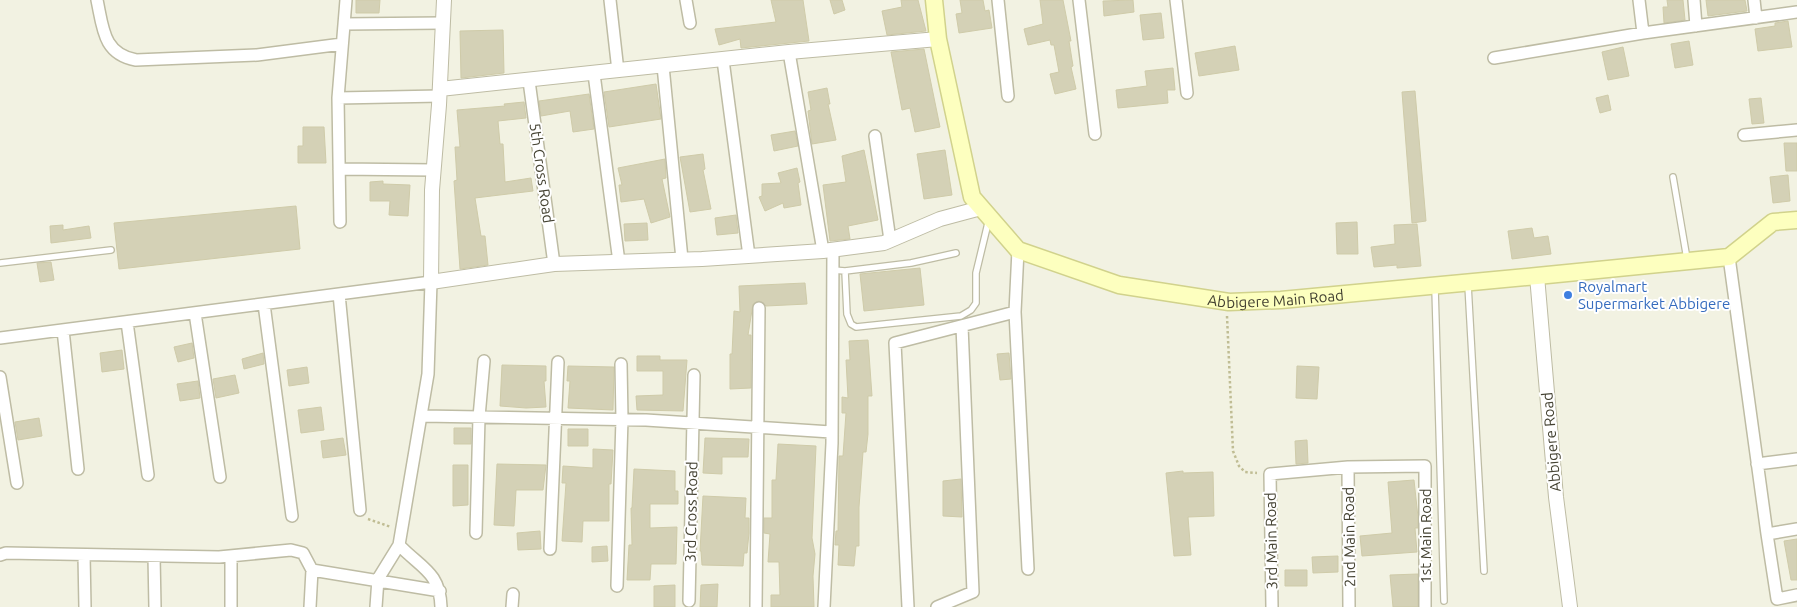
<svg xmlns="http://www.w3.org/2000/svg" width="1797" height="607" font-family="Ubuntu,sans-serif">
	<rect width="100%" height="100%" fill="#f2f2e2"/>
	<path fill="#d4d1b6" stroke="#cfcba9" d="M356,0H380L379,13H356Z
		M771,0H803L809,41L741,48L740,39L719,45L715,29L776,22Z
		M830,0H842L845,10L834,14Z
		M901,0H918L926,31L887,35L882,11L902,7Z
		M960,0H983L985,11L989,10L992,28L959,33L956,14L962,13Z
		M1040,0H1063L1071,41H1069L1073,66L1071,67L1076,89L1055,94L1050,74L1059,72L1054,45H1051L1050,40L1028,45L1024,29L1043,24Z
		M1133,0L1134,12L1104,16L1103,1Z
		M1667,0H1683L1685,20L1664,23L1663,7H1668Z
		M1706,0H1745L1747,11L1708,16Z
		M1161,13L1164,38L1143,40L1140,15Z
		M1788,21L1792,47L1758,51L1755,29L1775,26V23Z
		M503,30L504,73L461,78L460,31Z
		M1689,41L1693,65L1675,68L1671,44Z
		M1235,46L1239,70L1199,76L1195,53Z
		M1623,47L1629,76L1608,80L1602,52Z
		M924,49L940,127L915,132L910,108L902,110L891,52Z
		M1173,68L1175,90H1167L1168,103L1118,108L1116,90L1147,86L1145,71Z
		M656,84L661,119L609,127L604,92Z
		M827,88L830,104H828L836,140L812,144L808,111L811,110L808,92Z
		M1415,91L1426,221L1412,223L1402,92Z
		M589,94L594,129L573,132L570,111L541,116L539,101Z
		M1608,95L1611,110L1600,113L1596,98Z
		M1761,98L1764,123L1752,124L1749,99Z
		M524,102L526,118L498,121L500,144H503L505,182L531,178L533,191L475,198L481,236H485L488,265L460,269L454,181L457,180L455,147H460L457,110L505,106L504,104Z
		M303,127H324L326,163H298V146H303Z
		M795,131L798,146L774,151L771,135Z
		M1784,143H1797V171H1786Z
		M864,150L878,220L848,226L850,239L830,241L823,185L846,182L842,156Z
		M945,150L952,195L924,199L917,154Z
		M703,154L705,169L703,170L711,209L690,212L680,157Z
		M665,159L666,178L662,179L670,217L651,223L644,199L621,202L619,185H622L618,168Z
		M797,168L800,182L798,183L801,205L784,208L783,203L765,211L759,197L762,196V184L781,183L778,173Z
		M1788,175L1790,201L1773,203L1770,177Z
		M383,181V184L410,185L408,216L389,215L390,201H370V182Z
		M296,206L300,249L119,269L114,223Z
		M736,215L738,233L717,235L715,218Z
		M1357,222L1358,254H1337L1336,223Z
		M647,223L648,240L625,241L624,224Z
		M1417,224L1421,266L1397,268V265L1374,267L1371,247L1395,244L1394,225Z
		M63,225V230L89,226L91,238L51,243L50,226Z
		M1532,228L1534,238L1548,236L1551,254L1512,259L1508,231Z
		M51,262L54,280L40,282L37,263Z
		M920,268L924,305L864,311L860,274Z
		M805,283L807,304L766,306L759,301L753,304L748,335H751V388L730,389V354H732L734,311L740,312L739,286Z
		M868,340L872,396H868V434L866,452H863L859,507V546H856L854,566L838,565L839,545H835L836,531H838L839,456H843L846,413H842V397L848,398L846,360H850L849,341Z
		M192,343L194,358L178,362L174,347Z
		M122,350L124,369L102,372L100,353Z
		M263,353L264,364L244,369L242,359Z
		M1009,353L1011,379L1000,380L997,354Z
		M637,356H660V360H687L683,411L637,410L636,396L663,395V371H637Z
		M502,365L546,366V381H544L546,407L526,408L500,406Z
		M568,366L614,367L613,410L568,408L570,381H567Z
		M1297,366L1319,367L1317,399L1296,398Z
		M307,367L309,383L289,386L287,370Z
		M235,375L239,393L216,398L213,379Z
		M198,381L200,398L180,401L177,384Z
		M321,407L324,430L301,433L298,410Z
		M39,418L42,436L18,440L15,422Z
		M454,428H471V444H454Z
		M568,429H588V446H568Z
		M343,438L346,455L323,458L321,441Z
		M705,438L749,439L748,457H722V474L703,473Z
		M1307,440L1308,463L1296,464L1295,441Z
		M778,444L816,446L812,538L815,554L813,576L814,607H771V595H780L779,562H768L770,534L764,533V518H772V480H776Z
		M593,449L613,450L611,484H609V521H583L582,542L562,541L566,483H562L563,466L593,468Z
		M497,464L546,465L543,490H516L514,526L494,525Z
		M453,465H468V505L453,506Z
		M634,469L675,471V491H678V504H650V528L677,527L676,564H651L650,580H627L629,545H632L631,508H632Z
		M1183,471V473L1213,472L1214,516L1188,517L1191,555L1174,556L1166,473Z
		M961,479L962,517L943,516V481Z
		M1414,480L1418,517V528H1415L1417,552L1362,556L1360,536L1392,533L1388,482Z
		M703,496L746,498L745,518H749V533L747,553H744L743,566L702,565L701,551H700Z
		M540,531L541,549L518,550L517,533Z
		M1797,539V580H1791L1784,541Z
		M607,546L608,561L592,562V547Z
		M1338,556V572L1313,573L1312,557Z
		M1285,570H1307V586H1285Z
		M1418,574V607H1393L1390,575Z
		M718,584L717,607H700L701,585Z
		M675,585V607H654V586Z"/>
	<g fill="none" stroke-linecap="round" stroke-linejoin="round">
		<defs>
			<path id="service" d="M1673,177L1687,259
				M0,263L111,250
				M833,270L845,271L847,314L851,324L856,327L961,316L971,310L976,303V273L989,219
				M845,271L911,263L956,253
				M1468,285L1484,571
				M1435,288L1444,601"/>
			<path id="minor" d="M97,0C103,28 103,54 136,60L257,55L342,44
				M610,0L618,71
				M686,0L690,23
				M998,0L1008,96
				M1079,0L1095,134
				M1176,0L1187,93
				M1639,0L1643,33
				M1694,0L1696,26
				M1754,0L1756,18
				M344,24L442,23
				M789,52L823,251
				M1494,58L1643,33L1797,12
				M723,60L749,256
				M663,66L682,259
				M594,74L619,262
				M529,81L554,264
				M338,98L440,96
				M1744,135L1797,130
				M875,136L890,240
				M339,169L433,170
				M340,222L338,98L346,0
				M1018,250L1015,312L1028,569
				M1729,257L1767,534
				M339,294L360,510
				M264,304L292,516
				M195,313L220,477
				M127,322L148,475
				M63,330L78,469
				M0,338L431,282L428,374L399,545C421,568 440,572 441,607
				M0,377L17,483
				M422,416L646,420L831,432
				M1757,464L1797,459
				M1348,467L1349,607
				M1797,529L1767,534L1777,599L1797,595
				M476,533L479,417L484,361
				M550,549L558,362
				M0,555L6,553L219,557L291,550L303,553L312,570L440,591
				M84,555L85,607
				M154,556L155,607
				M617,586L622,419L621,364
				M689,601L694,375
				M231,607V556
				M310,607L312,570
				M376,607L378,579L399,545
				M512,607L513,594
				M756,607L759,308
				M824,607L832,443L833,249
				M908,607L895,343L1015,312
				M937,607L973,592L962,326
				M1272,607L1270,474L1348,467L1425,466V607"/>
			<path id="tertiary" d="M444,0L439,105L432,190L431,282L554,264L702,259L823,251L884,243L940,219L981,208
				M440,89L789,52L938,39
				M1537,276L1556,497L1570,607"/>
			<g id="secondary">
				<path id="s1" d="M934,0L938,39L972,197L1018,250L1119,285L1229,302L1281,300L1537,276L1729,257L1773,222L1797,220"/>
			</g>
		</defs>
		<use href="#service" stroke="#bebca4" stroke-width="8"/>
		<use href="#minor" stroke="#bebca4" stroke-width="14"/>
		<use href="#tertiary" stroke="#bebca4" stroke-width="16"/>
		<use href="#secondary" stroke="#d1d28c" stroke-width="19"/>
		<path stroke="#c0bd94" stroke-width="2.5" stroke-dasharray="2.5 2.5" stroke-linecap="butt" d="M1227,316L1233,451L1239,466L1245,472L1257,473
			M368,519L391,527"/>
		<use href="#service" stroke="#fff" stroke-width="5.5"/>
		<use href="#minor" stroke="#fff" stroke-width="11"/>
		<use href="#tertiary" stroke="#fff" stroke-width="14"/>
		<use href="#secondary" stroke="#fdffbf" stroke-width="16"/>
	</g>
	<circle fill="#3f7fe0" stroke="#fff" stroke-width="2" cx="1568" cy="295" r="5"/>
	<g text-anchor="middle" dominant-baseline="central" stroke-width="4" stroke-linejoin="round" paint-order="stroke">
		<g font-size="15" fill="#444232" stroke="#fff">
			<text transform="translate(542 173) rotate(82)">5th Cross Road</text>
			<text stroke="none"><textPath href="#s1" startOffset="536">Abbigere Main Road</textPath></text>
			<text transform="translate(1551 442) rotate(-95)">Abbigere Road</text>
			<text transform="translate(691 512) rotate(-89)">3rd Cross Road</text>
			<text transform="translate(1425 536) rotate(-90)">1st Main Road</text>
			<text transform="translate(1349 537) rotate(-91)">2nd Main Road</text>
			<text transform="translate(1271 541) rotate(-91)">3rd Main Road</text>
		</g>
		<g font-size="15" fill="#366cbe" stroke="#fff" text-anchor="start">
			<text x="1578" y="286">Royalmart<tspan x="1578" dy="17">Supermarket Abbigere</tspan></text>
		</g>
	</g>
</svg>
